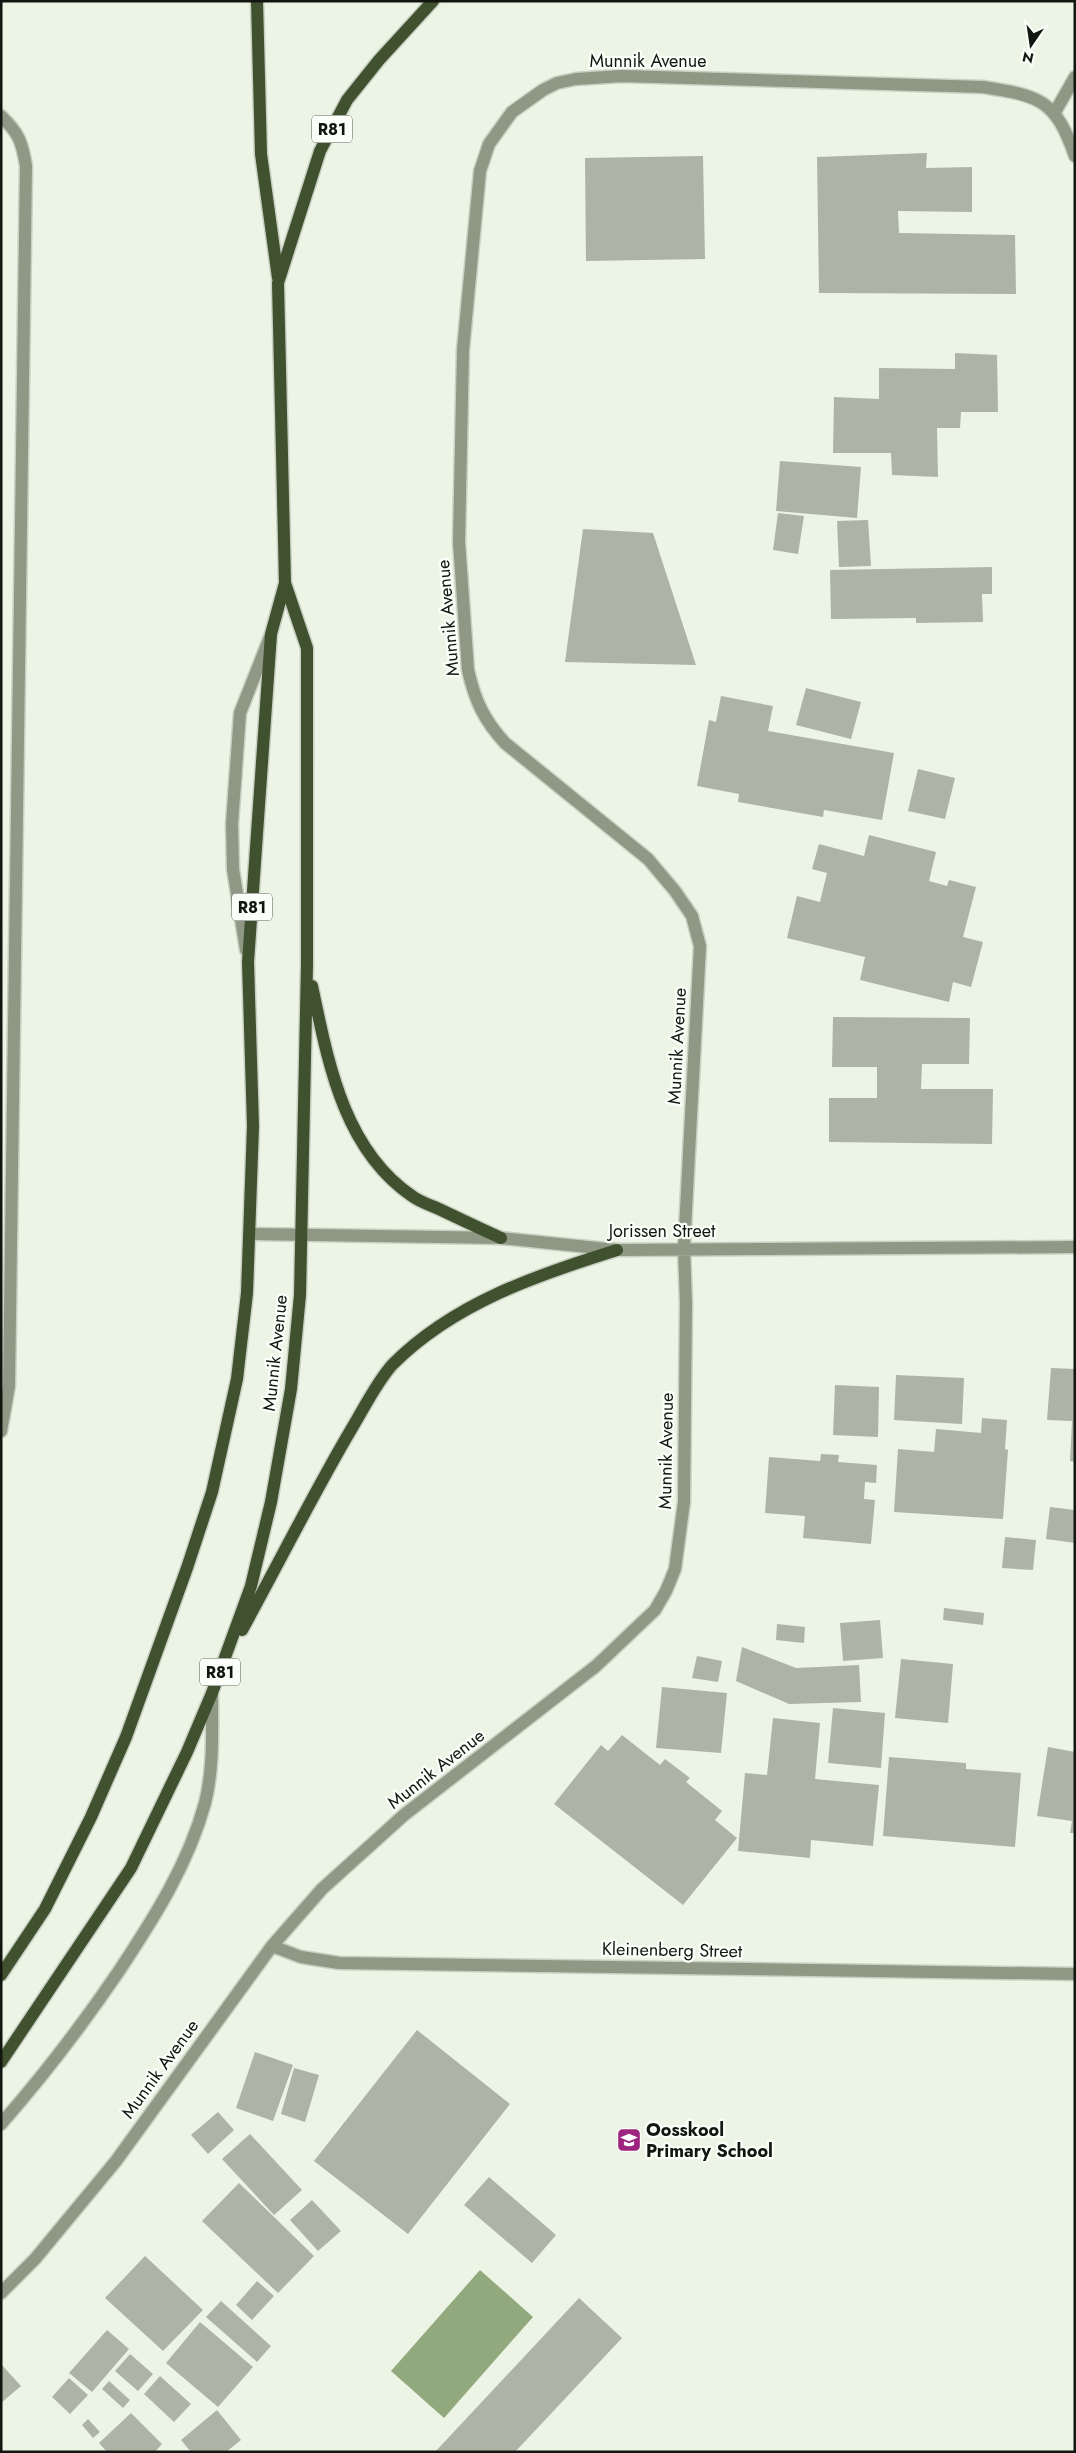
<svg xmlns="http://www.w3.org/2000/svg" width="1076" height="2453" font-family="Jost,sans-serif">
	<rect width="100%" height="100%" fill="#ecf4e5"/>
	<path fill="#92a97e" d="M480,2270L533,2317L444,2418L391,2371Z"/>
	<path fill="#adb4a6" d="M927,153L926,168L972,167V212L898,211L899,233L1015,235L1016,294L819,293L817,157Z
		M703,156L705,259L586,261L585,158Z
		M955,353L997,355L998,412H961L960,428H937L938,477L892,475L891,453H833L834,397L879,399V368L955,369Z
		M780,461L861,467L857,518L776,511Z
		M778,513L804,516L798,554L773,550Z
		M868,520L871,566L839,567L837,521Z
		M583,529L653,533L696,665L565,662Z
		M992,567V594H982L983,622L916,623V618L831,619L830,570Z
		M806,688L861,702L851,739L796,725Z
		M721,696L773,706L768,731L894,753L882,820L824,810L823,817L738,802L739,794L697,786L709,720L716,722Z
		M918,769L955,778L945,819L908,811Z
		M869,835L936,852L929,881L947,886L949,880L976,887L963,937L983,942L971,987L953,982L949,1002L860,980L865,957L787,938L797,896L820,902L827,873L812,869L819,844L864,856Z
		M833,1017L970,1018L969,1064H922L921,1089H993L992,1144L829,1142V1098H877V1067H832Z
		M1051,1368L1075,1369V1462L1070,1461L1072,1421L1047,1420Z
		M896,1375L964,1378L962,1424L894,1420Z
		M835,1385L879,1387L878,1437L833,1435Z
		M982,1418L1007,1420L1005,1449L1008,1450L1003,1519L894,1512L898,1449L934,1452L936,1429L981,1433Z
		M821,1454L839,1455L838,1462L877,1465L876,1483L865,1482L864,1499L875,1500L871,1544L803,1538L805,1516L765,1513L769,1457L820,1461Z
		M1050,1507L1075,1510V1543L1046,1539Z
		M1005,1537L1036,1540L1033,1570L1002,1568Z
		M944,1608L984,1613L983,1625L943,1620Z
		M880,1620L883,1658L843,1661L840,1623Z
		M777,1624L805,1627L804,1643L776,1640Z
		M742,1647L796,1668L859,1665L861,1702L789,1704L736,1681Z
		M697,1656L722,1661L718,1682L692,1678Z
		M901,1659L953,1664L948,1723L895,1718Z
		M662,1687L727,1693L721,1753L656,1748Z
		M833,1708L885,1713L881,1768L828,1763Z
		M773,1718L820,1723L815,1779L879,1785L873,1846L811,1840L810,1858L738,1851L745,1773L767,1775Z
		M622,1735L660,1765L665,1759L690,1778L686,1782L722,1811L715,1820L737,1838L683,1905L554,1804L601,1745L608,1751Z
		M1048,1747L1075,1752V1833H1070L1072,1821L1037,1816Z
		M889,1757L966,1763V1769L1021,1773L1015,1847L883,1836Z
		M417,2030L510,2104L408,2234L314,2161Z
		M255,2052L293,2065L273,2121L236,2108Z
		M294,2068L319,2075L305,2122L281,2114Z
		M218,2112L234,2130L208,2154L191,2135Z
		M250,2134L302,2190L274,2215L222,2159Z
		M489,2177L556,2235L532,2263L464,2205Z
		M239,2183L314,2256L278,2293L202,2221Z
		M312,2200L341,2231L318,2251L290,2220Z
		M145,2256L203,2310L163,2351L105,2298Z
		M257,2281L274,2296L252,2320L236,2305Z
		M579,2298L622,2338L515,2452H435Z
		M221,2301L271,2346L257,2362L206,2317Z
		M200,2322L253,2367L218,2407L166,2363Z
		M107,2330L129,2349L92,2392L69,2373Z
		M130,2354L153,2374L138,2391L115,2371Z
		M1,2364L21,2386L1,2403Z
		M160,2376L191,2404L174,2422L144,2394Z
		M69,2378L88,2395L70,2414L52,2397Z
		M109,2381L130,2400L123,2408L102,2389Z
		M217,2410L241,2440L226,2452H191L181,2440Z
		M131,2413L162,2444L155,2452H107L99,2443Z
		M88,2419L100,2432L93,2438L82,2425Z"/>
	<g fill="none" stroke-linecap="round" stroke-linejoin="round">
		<defs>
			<path id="lane" d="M1055,112L1075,77
				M246,950L233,869L232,824L240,713L270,637
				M1,2124C44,2075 83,2024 119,1971C154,1918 188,1865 205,1803C214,1767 212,1730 212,1693"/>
			<path id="street" d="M1,116C19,133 22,142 26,166L9,1386L1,1431
				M249,1234L501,1238L617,1250L1075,1247
				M272,1946L301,1957L339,1963L1075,1974
				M1,2293L35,2259L116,2161L272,1946L322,1889L404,1815L596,1666L655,1610L666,1591L675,1569L684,1502L686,1303L684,1248L700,946L692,916L675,891L648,859L505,743C484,720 475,701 468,670L459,542L463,350L480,171L489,144L512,112L543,90L557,83L576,79L622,76L983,87C1040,96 1055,99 1075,156"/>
			<path id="primary" d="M257,1L261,154L278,278
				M312,986C328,1061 343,1149 412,1196C420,1202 430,1205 439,1209C460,1219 481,1229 501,1238
				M242,1630C279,1563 313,1494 352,1428C364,1408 378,1380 393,1364C454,1303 537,1275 617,1250
				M1,1975L45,1909L91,1817L126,1737L187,1568L212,1492L237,1379L247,1293L253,1126L248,962L271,634L285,583
				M1,2062L131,1868L187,1752L212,1693L251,1586L271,1502L291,1389L300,1295L307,964V648L285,583L278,283L320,151L347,100L379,60L433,1"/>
		</defs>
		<use href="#lane" stroke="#c9d0c3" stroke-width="15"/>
		<use href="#street" stroke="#c9d0c3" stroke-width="15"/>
		<use href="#primary" stroke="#c9d0c3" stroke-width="15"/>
		<use href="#lane" stroke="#8e9885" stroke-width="12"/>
		<use href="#street" stroke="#8e9885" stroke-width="12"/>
		<use href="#primary" stroke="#405130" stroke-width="12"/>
	</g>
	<defs>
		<symbol id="school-square" viewBox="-11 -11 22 22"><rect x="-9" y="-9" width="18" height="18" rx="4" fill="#9d257f" stroke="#fcfff9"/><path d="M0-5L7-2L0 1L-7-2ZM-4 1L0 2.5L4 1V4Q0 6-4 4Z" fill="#fff"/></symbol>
	</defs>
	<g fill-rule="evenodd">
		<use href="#school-square" x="615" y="2126" width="28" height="28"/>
	</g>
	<g text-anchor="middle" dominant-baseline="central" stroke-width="4.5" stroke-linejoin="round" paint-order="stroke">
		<g fill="#fcfff9" stroke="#595b56" stroke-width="1">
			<rect x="312" y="115.5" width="40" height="27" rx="4"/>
			<rect x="232" y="893.5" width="40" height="27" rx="4"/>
			<rect x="200" y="1658.5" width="40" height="27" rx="4"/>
		</g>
		<g font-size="16" font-weight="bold" fill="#131510">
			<text x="332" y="129">R81</text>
			<text x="252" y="907">R81</text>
			<text x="220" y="1672">R81</text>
		</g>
		<g font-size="18" fill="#131510" stroke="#fcfff9">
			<text x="648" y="61">Munnik Avenue</text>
			<text transform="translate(448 618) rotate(-95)">Munnik Avenue</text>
			<text transform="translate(677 1046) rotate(-87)">Munnik Avenue</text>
			<text x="662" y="1231">Jorissen Street</text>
			<text transform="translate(275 1353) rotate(-84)">Munnik Avenue</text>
			<text transform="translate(666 1451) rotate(-89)">Munnik Avenue</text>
			<text transform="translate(436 1769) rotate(-38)">Munnik Avenue</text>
			<text transform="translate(672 1950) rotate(1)">Kleinenberg Street</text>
			<text transform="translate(160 2069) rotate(-54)">Munnik Avenue</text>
		</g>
		<g font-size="18" font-weight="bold" fill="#131510" stroke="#fcfff9" text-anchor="start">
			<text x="646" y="2130">Oosskool<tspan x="646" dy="21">Primary School</tspan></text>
		</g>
	</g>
	<rect width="1076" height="2453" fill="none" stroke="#131510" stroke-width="5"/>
	<g transform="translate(1031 45) rotate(193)" stroke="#fcfff9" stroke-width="4" paint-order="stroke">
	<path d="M0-4L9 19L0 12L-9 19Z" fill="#131510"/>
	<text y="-8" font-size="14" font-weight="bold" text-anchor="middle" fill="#131510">N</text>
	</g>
</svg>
